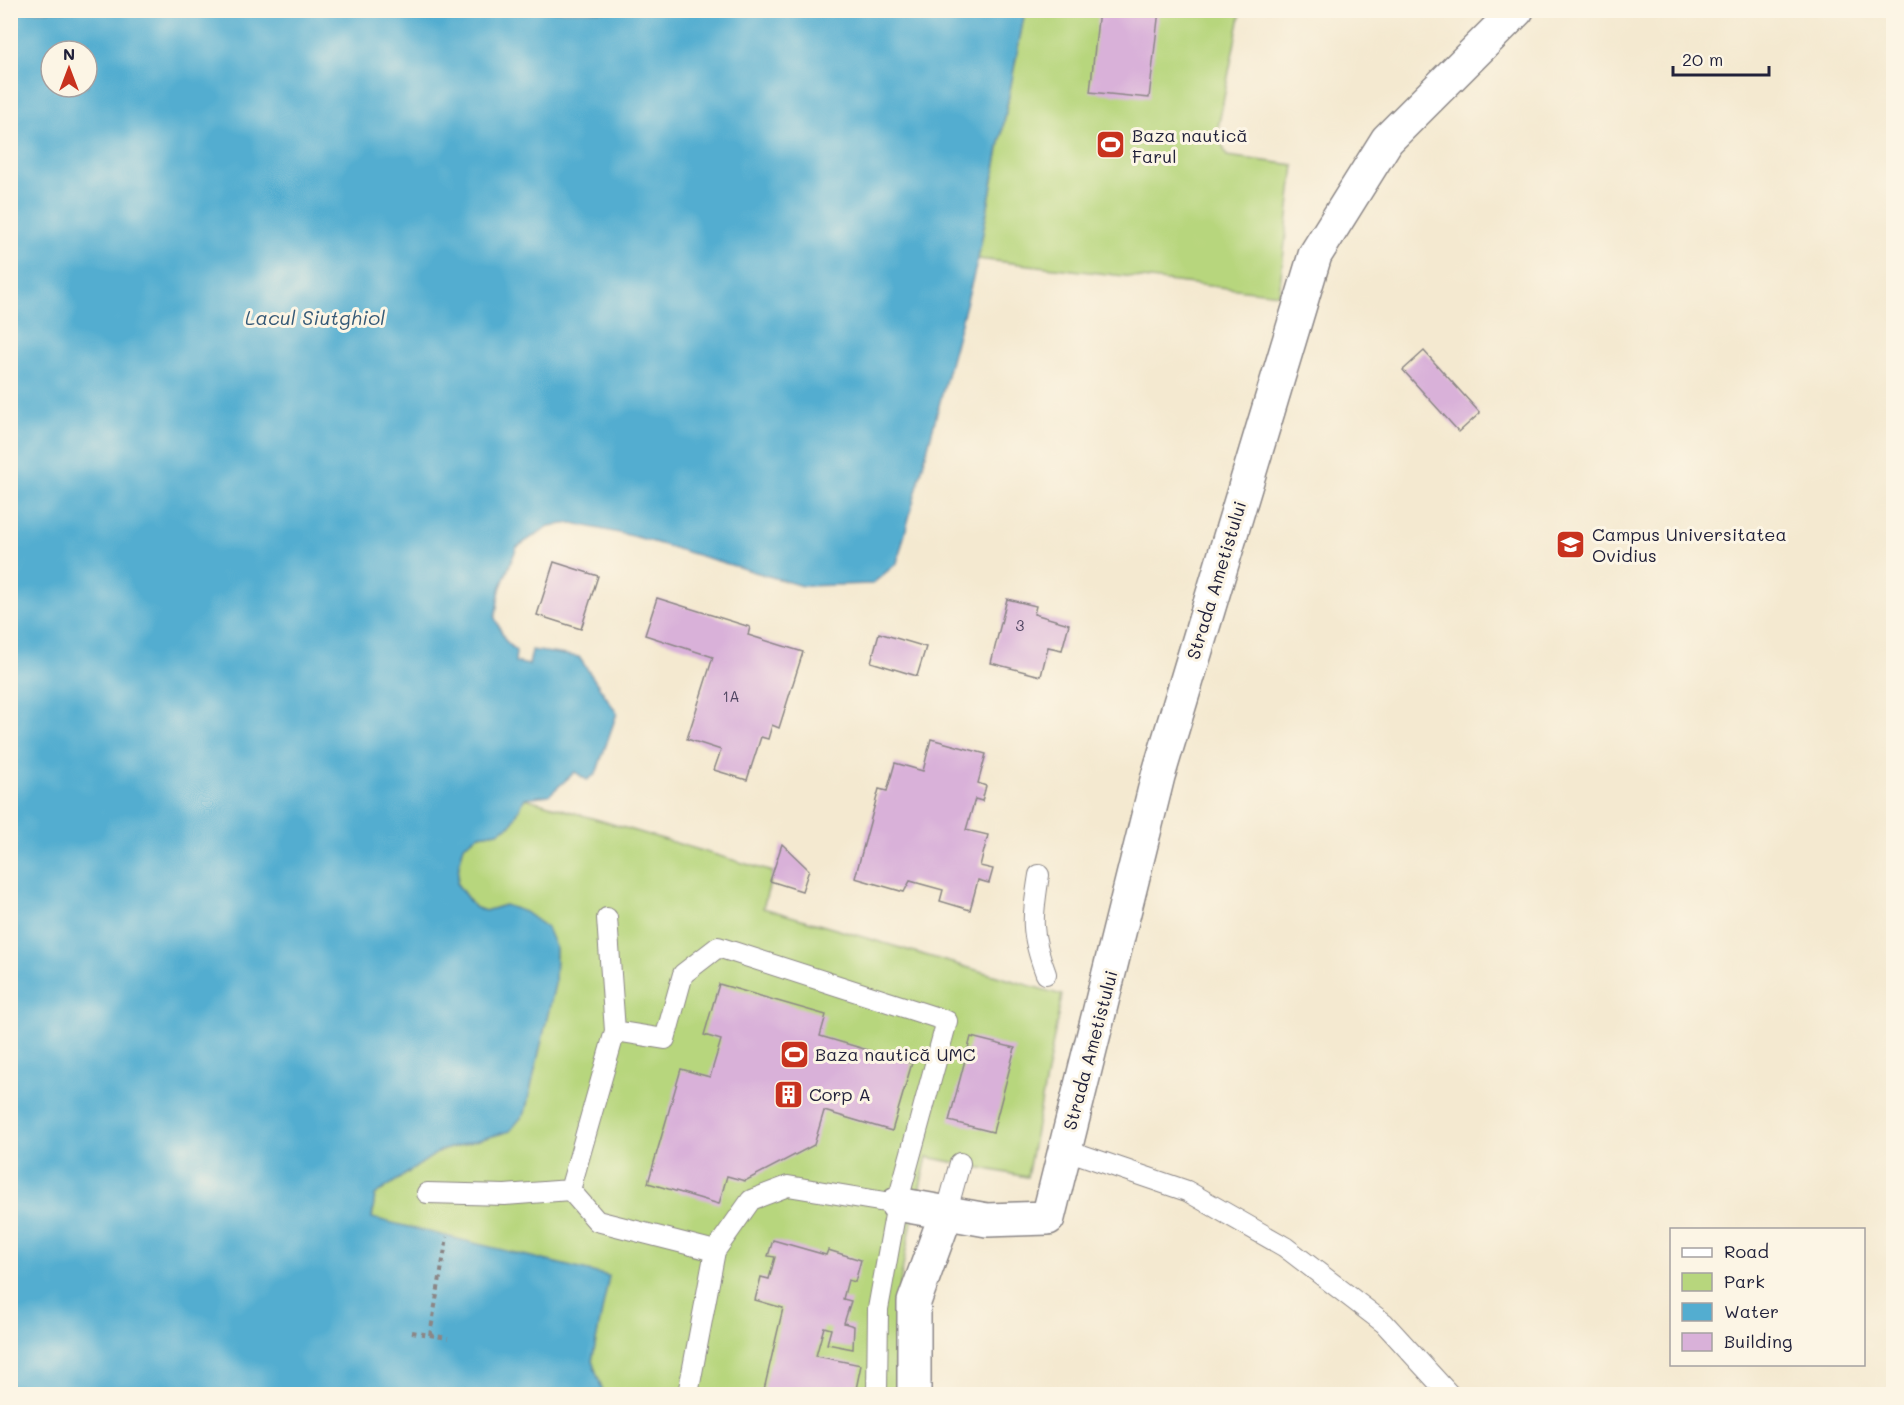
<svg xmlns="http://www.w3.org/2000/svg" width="1904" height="1405" font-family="Mali,sans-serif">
	<rect width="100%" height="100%" fill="#fcf5e5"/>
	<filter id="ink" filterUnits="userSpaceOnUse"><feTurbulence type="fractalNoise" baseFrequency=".0167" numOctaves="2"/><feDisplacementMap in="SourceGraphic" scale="12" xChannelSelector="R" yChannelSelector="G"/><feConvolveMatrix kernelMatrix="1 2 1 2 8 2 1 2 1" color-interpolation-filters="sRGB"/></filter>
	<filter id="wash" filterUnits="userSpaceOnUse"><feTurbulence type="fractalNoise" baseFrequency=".008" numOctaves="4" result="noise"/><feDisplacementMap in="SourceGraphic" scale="24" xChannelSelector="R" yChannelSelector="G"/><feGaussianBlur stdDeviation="1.35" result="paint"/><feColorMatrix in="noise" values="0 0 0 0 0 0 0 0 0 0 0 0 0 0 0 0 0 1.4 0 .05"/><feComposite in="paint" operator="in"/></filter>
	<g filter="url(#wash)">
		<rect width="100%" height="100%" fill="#f4e9d0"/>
		<path fill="#b7d67d" stroke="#6c7c5c" stroke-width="1.5" d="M1025,11H1241L1217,133L1227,156L1294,165L1279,294L978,259Z
			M525,798L773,872L763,908L1062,995L1027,1177L927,1157C910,1230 886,1319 898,1394H604L592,1361L608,1276L372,1219L375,1195L440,1151L509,1131L525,1113L555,984L556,949L505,905L485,911L474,907L457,884L459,865L464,845L479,835L498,832L511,825Z"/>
		<path fill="#53add0" stroke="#3a6886" stroke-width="1.5" fill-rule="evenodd" d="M10,11H1025L978,259L897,563L872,584L802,586L633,536L572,523L549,526L517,547L500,589L495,618L505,640L516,651L515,662L529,665L532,650L579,657L617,713L596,774L587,780L575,772L549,795L525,798L511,825L498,832L479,835L464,845L459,865L457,884L474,907L485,911L505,905L525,912L547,928L556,949L555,984L525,1113L510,1131L440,1151L375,1195L372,1218L609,1276L592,1361L604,1394H11ZM51,51H87V87H51Z"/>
		<g id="blocks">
			<path fill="#d9b1d9" d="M1099,10H1159L1149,98L1090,92Z
				M1424,351L1480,413L1459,432L1403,370Z
				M554,562L598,576L581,629L537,615Z
				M657,598L750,627L748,635L803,652L779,728L772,725L768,739L761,737L747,780L714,770L721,750L687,739L713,657L645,635Z
				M1007,599L1036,606L1034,614L1069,624L1062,650L1048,647L1041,676L991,663Z
				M879,633L926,647L917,676L871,662Z
				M931,739L986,754L978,783L986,786L982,801L975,799L966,830L988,835L980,866L993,869L989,883L978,880L970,910L940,901L943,890L910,881L904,892L855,878L879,789L887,791L895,763L923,771Z
				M782,844L809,870L802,891L770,881Z
				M719,984L826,1015L820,1036L912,1063L892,1131L824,1111L814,1145L745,1181L727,1176L719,1204L648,1183L681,1069L710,1077L721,1040L704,1035Z
				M971,1037L1015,1048L993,1132L949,1121Z
				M773,1240L826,1255L828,1250L861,1260L855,1282L848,1280L843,1299L851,1301L844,1323L854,1326L853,1349L827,1344L831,1329L824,1327L816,1356L861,1365L855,1394H763L783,1308L755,1300L761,1277L769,1279L775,1257L768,1256Z"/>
		</g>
	</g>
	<g filter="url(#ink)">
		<use href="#blocks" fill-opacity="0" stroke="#8b8686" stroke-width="1.5"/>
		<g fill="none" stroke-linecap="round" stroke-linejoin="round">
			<defs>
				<path id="service" d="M1039,875C1032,919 1030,932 1046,974
					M607,918L615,1031L570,1190L597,1221L715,1251L751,1200L788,1186L897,1204
					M615,1031L665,1039L683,974L718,947L947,1021L897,1204L878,1309L877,1394
					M1064,1149L1187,1191L1285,1247L1384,1323L1449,1394
					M427,1193L505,1195L570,1190
					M946,1214L960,1163
					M688,1394L715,1251"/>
				<path id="minor" d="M897,1204L987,1220L1048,1218L1158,776L1315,255L1387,140L1517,10
					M914,1394V1302L946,1214"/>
			</defs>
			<use href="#service" stroke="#8b8686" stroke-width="22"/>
			<use href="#minor" stroke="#8b8686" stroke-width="36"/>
			<path stroke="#8b8686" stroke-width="4" stroke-dasharray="4.5 4.5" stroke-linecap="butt" d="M412,1332L448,1338
				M430,1335L447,1237"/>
			<use href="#service" stroke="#fff" stroke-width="20"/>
			<use href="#minor" stroke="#fff" stroke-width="33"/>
		</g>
	</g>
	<defs>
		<symbol id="stadium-square" viewBox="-11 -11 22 22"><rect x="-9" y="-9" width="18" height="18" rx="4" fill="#c8321e" stroke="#fcf5e5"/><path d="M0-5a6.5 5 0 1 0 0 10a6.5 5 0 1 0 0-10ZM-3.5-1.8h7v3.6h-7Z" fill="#fff"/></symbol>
		<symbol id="university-square" viewBox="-11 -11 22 22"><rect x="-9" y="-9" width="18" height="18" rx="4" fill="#c8321e" stroke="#fcf5e5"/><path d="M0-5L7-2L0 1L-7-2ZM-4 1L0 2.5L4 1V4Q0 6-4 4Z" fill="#fff"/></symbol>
		<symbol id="building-square" viewBox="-11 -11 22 22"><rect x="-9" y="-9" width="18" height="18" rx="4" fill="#c8321e" stroke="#fcf5e5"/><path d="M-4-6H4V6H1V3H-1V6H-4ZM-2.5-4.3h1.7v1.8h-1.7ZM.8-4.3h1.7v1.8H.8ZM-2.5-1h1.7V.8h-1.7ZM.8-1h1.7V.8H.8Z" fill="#fff"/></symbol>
	</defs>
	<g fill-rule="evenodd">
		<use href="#stadium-square" x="1094" y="128" width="33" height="33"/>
		<use href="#university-square" x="1554" y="528" width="33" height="33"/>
		<use href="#stadium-square" x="778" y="1038" width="33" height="33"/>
		<use href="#building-square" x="772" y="1078" width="33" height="33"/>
	</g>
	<g text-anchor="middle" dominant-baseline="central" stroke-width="6" stroke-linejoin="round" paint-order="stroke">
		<g font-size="15" fill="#504662">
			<text x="1020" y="625">3</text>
			<text x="731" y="696">1A</text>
		</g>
		<g font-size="18" fill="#22223b" stroke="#fcf5e5" text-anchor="start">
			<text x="1132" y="135">Baza nautică<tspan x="1132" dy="21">Farul</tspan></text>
			<text x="1592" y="534">Campus Universitatea<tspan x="1592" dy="21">Ovidius</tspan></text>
			<text x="815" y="1054">Baza nautică UMC</text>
			<text x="809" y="1094">Corp A</text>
		</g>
		<g font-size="18" fill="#22223b" stroke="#fcf5e5">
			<text transform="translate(1216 580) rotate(-73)">Strada Ametistului</text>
			<text transform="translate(1090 1050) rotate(-75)">Strada Ametistului</text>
		</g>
		<g font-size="20" font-style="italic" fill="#365a77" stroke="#fcf5e5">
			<text x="315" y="317">Lacul Siutghiol</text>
		</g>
	</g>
	<rect width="1904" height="1405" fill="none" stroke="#fcf5e5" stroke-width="36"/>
	<rect x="1670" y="1228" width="195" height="138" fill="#fcf5e5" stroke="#a5a1a1" stroke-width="1.5"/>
	<rect x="1682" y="1248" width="30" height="9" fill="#ffffff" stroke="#a5a1a1" stroke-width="1.5"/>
	<text x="1724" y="1258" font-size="18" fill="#22223b">Road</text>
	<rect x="1682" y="1273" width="30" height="18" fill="#b7d67d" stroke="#a5a1a1" stroke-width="1.5"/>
	<text x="1724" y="1288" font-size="18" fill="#22223b">Park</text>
	<rect x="1682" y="1303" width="30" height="18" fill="#53add0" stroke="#a5a1a1" stroke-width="1.5"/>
	<text x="1724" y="1318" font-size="18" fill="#22223b">Water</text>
	<rect x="1682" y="1333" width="30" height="18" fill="#d9b1d9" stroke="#a5a1a1" stroke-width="1.5"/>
	<text x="1724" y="1348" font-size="18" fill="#22223b">Building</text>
	<g transform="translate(69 69)"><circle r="28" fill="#fcf5e5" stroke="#a5a1a1" stroke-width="1.5"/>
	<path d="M0-4.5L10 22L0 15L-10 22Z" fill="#c8321e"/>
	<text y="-9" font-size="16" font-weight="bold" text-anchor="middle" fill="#22223b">N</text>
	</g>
	<path d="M1673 66v9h96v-9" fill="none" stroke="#22223b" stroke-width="3"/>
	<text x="1682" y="66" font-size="18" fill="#22223b" stroke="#fcf5e5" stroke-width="4.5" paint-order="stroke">20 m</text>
</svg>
